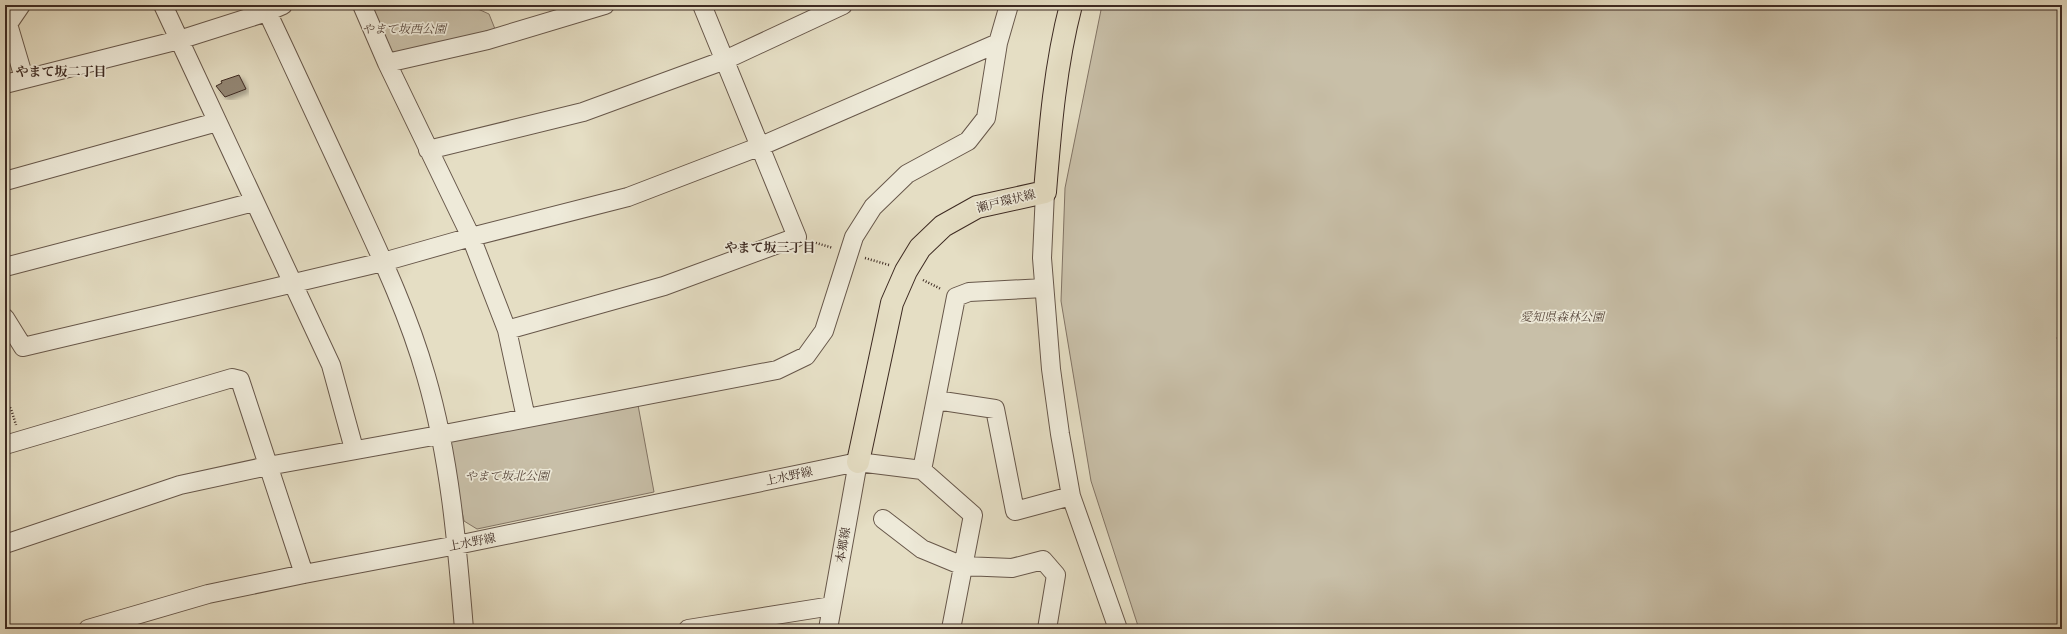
<svg xmlns="http://www.w3.org/2000/svg" width="2067" height="634" font-family="'IM FELL Great Primer','Noto Serif JP',serif">
	<defs>
		<filter id="shadow"><feDropShadow dx="3.5" dy="3.5" stdDeviation="2" flood-color="#0004"/></filter>
	</defs>
	<rect width="100%" height="100%" fill="#e5dec4"/>
	<filter id="stains"><feTurbulence type="fractalNoise" baseFrequency=".005" numOctaves="4"/><feColorMatrix values="0 0 0 0 .2 0 0 0 0 .09 0 0 0 0 .02 0 0 0 .5 -.17"/></filter>
	<radialGradient id="worn" r=".72"><stop offset=".6" stop-color="#630" stop-opacity="0"/><stop offset="1" stop-color="#630" stop-opacity=".3"/></radialGradient>
	<path fill="#c8bfa8" stroke="#827465" d="M367,5H469L489,14L495,29L398,54L387,49Z
		M1102,5H2062V629H1139L1091,481L1061,301L1065,188Z
		M638,405L654,492L477,529L464,521L448,445L454,439Z"/>
	<g fill="none" stroke-linecap="round" stroke-linejoin="round">
		<path stroke="#807162" stroke-width="5" d="M2059,338L2062,341"/>
	</g>
	<path fill="#948876" stroke="#3d2a22" filter="url(#shadow)" d="M239,75L246,89L225,97L216,86L222,83L221,81Z"/>
	<g fill="none" stroke-linecap="round" stroke-linejoin="round">
		<defs>
			<path id="minor" d="M21,5L8,24L24,78
				M163,5L331,365L354,449
				M264,5C292,64 319,123 347,183C376,246 407,309 426,376C450,458 457,544 464,629
				M362,5L387,63L471,237L507,330L526,418
				M387,63L488,40L605,5
				M5,84L179,40L267,12L283,5
				M428,150L583,112L725,60L843,5
				M5,181L217,122
				M1045,192L1042,258L1051,369L1060,434L1071,496L1118,629
				M5,267L254,202
				M5,318L23,347L383,262L471,237L628,197L761,146L998,43
				M507,330L664,286L797,237L702,5
				M936,400L995,409L1015,511L1071,496
				M5,445L232,378L240,380L304,574
				M922,470L956,297L969,292L1044,288
				M883,519L922,549L963,566L1012,568L1043,560L1056,575L1047,629
				M5,544L180,485L268,466L439,435L777,370L806,356L824,331L854,237L873,207L907,174L968,141L986,118L998,43L1009,5
				M88,629L208,594L304,574L457,545L858,462L922,470L973,515L951,629
				M688,629L832,606
				M828,629L858,462"/>
			<path id="major" d="M858,462L892,303L906,271L920,248L943,226L977,207L1045,192C1050,130 1055,66 1071,5"/>
		</defs>
		<use href="#minor" stroke="#67574a" stroke-width="20"/>
		<use href="#major" stroke="#3d2a22" stroke-width="24"/>
		<path stroke="#3d2a22" stroke-width="2.5" stroke-dasharray="1 2" stroke-linecap="butt" d="M813,242L833,248
			M865,258L889,265
			M923,280L941,289
			M5,400L11,409L16,425"/>
		<use href="#minor" stroke="#eeead9" stroke-width="18"/>
		<use href="#major" stroke="#e5dec4" stroke-width="22"/>
	</g>
	<g text-anchor="middle" dominant-baseline="central" stroke-width="3.5" stroke-linejoin="round" paint-order="stroke">
		<g font-size="12" font-style="italic" fill="#59483d" stroke="#eeead9">
			<text x="404" y="29">やまて坂西公園</text>
			<text x="1562" y="317">愛知県森林公園</text>
			<text x="507" y="476">やまて坂北公園</text>
		</g>
		<g font-size="12" fill="#3d2a22" stroke="#eeead9">
			<text transform="translate(1006 201) rotate(-14)">瀬戸環状線</text>
			<text transform="translate(789 476) rotate(-12)">上水野線</text>
			<text transform="translate(472 542) rotate(-11)">上水野線</text>
			<text transform="translate(843 545) rotate(-80)">本郷線</text>
		</g>
		<g font-size="13" font-weight="bold" fill="#3d2a22" stroke="#eeead9">
			<text x="61" y="72">やまて坂二丁目</text>
			<text x="770" y="248">やまて坂三丁目</text>
		</g>
	</g>
	<rect width="2067" height="634" fill="none" stroke="#e5dec4" stroke-width="20"/>
	<rect x="6" y="6" width="2055" height="622" fill="none" stroke="#3d2a22" stroke-width="2"/>
	<rect x="10" y="10" width="2047" height="614" fill="none" stroke="#3d2a22"/>
	<rect width="100%" height="100%" filter="url(#stains)"/>
	<rect width="100%" height="100%" fill="url(#worn)"/>
</svg>
